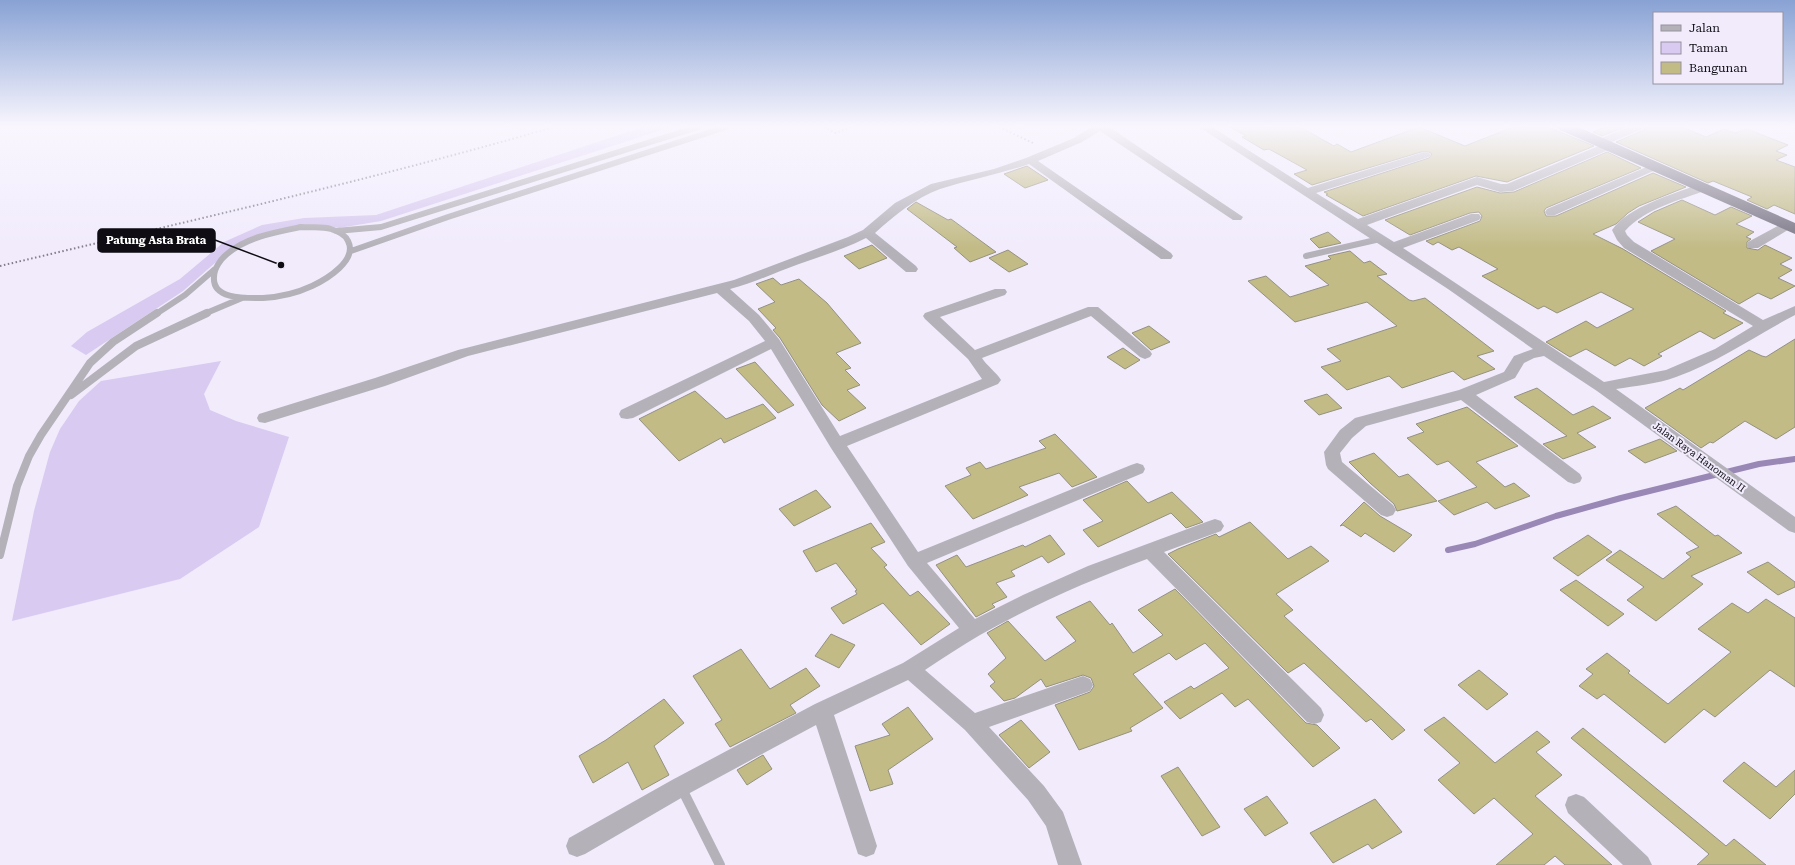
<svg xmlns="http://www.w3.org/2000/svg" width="1795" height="865" font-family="'Roboto Serif',serif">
	<rect width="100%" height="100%" fill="#f1ebfc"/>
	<path fill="#d8caf0" d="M643,127H671L381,221L339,228L324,225L303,226L232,248L183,291L86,355L71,346L87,332L180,279L224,242L262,225L304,218L376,215Z
		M221,361L204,394L210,410L236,421L289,437L259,527L180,579L12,621L34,511L50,452L60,429L79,401L101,381Z"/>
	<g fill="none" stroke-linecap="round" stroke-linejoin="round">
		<path stroke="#9987b6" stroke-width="6" d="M1448,550L1475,544L1556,516L1621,498L1759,464L1795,459"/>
	</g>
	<path fill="#c2bb86" stroke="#939180" d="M1230,127H1300L1334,146L1337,144L1351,152L1419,127L1465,146L1513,127H1548L1594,146L1507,182L1476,176L1363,216L1326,195L1328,194L1324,192L1429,158L1432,154L1429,152H1421L1312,185L1294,174L1307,170L1269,149L1264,150L1242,137L1246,136Z
		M1605,127H1625L1602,136L1593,132Z
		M1645,127H1682L1706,137L1724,129L1735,133L1747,129L1788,145L1776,151L1787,155L1776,160L1795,167V214L1774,205L1767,209L1747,200L1752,197L1713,181L1708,183L1616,142L1644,130Z
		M1607,152L1641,168L1546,208L1544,211L1546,216H1556L1653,173L1686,187L1639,206L1628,213L1616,224L1593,234L1623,249L1726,311L1723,313L1743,323L1714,339L1700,331L1658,354L1662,356L1644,366L1630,358L1615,366L1586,349L1570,357L1546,342L1586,321L1597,328L1634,309L1601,292L1557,313L1544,306L1538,309L1482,276L1498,269L1459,247L1452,250L1438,242L1433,245L1426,241L1480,221L1482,216L1479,212L1470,213L1410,235L1385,220L1477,187L1500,193L1514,192Z
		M1027,166L1048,180L1025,188L1004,174Z
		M1682,200L1715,215L1731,207L1752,216L1736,224L1754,232L1746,237L1751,239L1747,242V248L1758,250L1765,245L1792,258L1780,264L1792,270L1778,278L1795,286L1771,299L1758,293L1739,304L1651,251L1675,239L1638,222L1654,212Z
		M916,202L948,220L951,219L996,252L970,262L954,248L957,247L907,209Z
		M1328,232L1341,243L1319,248L1310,239Z
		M872,245L887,258L859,269L844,256Z
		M1008,250L1028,264L1009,272L989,258Z
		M1350,251L1364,263L1370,261L1387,274L1377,276L1409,300L1413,301L1425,298L1494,351L1477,356L1495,369L1464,380L1453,371L1402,388L1389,376L1347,390L1321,367L1341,361L1327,349L1397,326L1367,302L1295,322L1248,281L1266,276L1290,297L1329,285L1305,266L1331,259L1328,256Z
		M773,278L781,285L799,279L827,303L861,343L836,353L851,368L845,370L860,385L847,390L866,408L839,421L822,405L780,338L773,330L776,328L758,309L775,302L756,284Z
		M1149,326L1170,342L1151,350L1132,333Z
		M1795,339V427L1776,439L1745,421L1713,443L1710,442L1701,448L1645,408L1680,388L1683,390L1749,350L1762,356L1766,357Z
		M1123,348L1140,360L1125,369L1107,357Z
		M755,362L794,405L778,413L736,369Z
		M1537,388L1573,415L1593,406L1611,418L1577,433L1596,447L1563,459L1543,444L1567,436L1514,397Z
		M695,391L726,419L763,404L776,418L724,443L721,438L679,461L639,419Z
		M1327,394L1342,408L1319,415L1304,401Z
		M1467,407L1518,446L1476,462L1505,487L1514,483L1530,496L1495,509L1487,502L1454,515L1438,501L1477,487L1448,461L1437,465L1407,438L1424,432L1416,424Z
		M1055,434L1097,477L1072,487L1059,473L1019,487L1028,495L973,519L945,486L971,475L966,468L980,462L986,469L1046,448L1039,441Z
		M1660,439L1677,451L1645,463L1628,451Z
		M1374,453L1399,477L1408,474L1437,501L1397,511L1394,504L1370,483L1349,462Z
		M1127,481L1148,503L1172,492L1203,522L1186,528L1171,513L1098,547L1083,530L1103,521L1083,500Z
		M816,490L831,507L794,526L779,509Z
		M1364,502L1380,516L1412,535L1394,552L1365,533L1361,537L1343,525L1340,526Z
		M1676,506L1715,536L1718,535L1742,553L1691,576L1703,584L1656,621L1627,600L1644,587L1606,560L1620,550L1663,579L1691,557L1686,553L1699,547L1657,514Z
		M1250,522L1288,559L1311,546L1329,561L1276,594L1293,610L1284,616L1405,730L1392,740L1371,719L1366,722L1304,663L1288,673L1168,554L1178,549L1216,534L1219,537Z
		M871,523L885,542L871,548L887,565L884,567L910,596L918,591L950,624L921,645L883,603L843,624L831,608L857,594L855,591L857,590L836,563L816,572L803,551Z
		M1050,535L1065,554L1048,563L1042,556L1011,571L1015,576L996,583L1007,597L992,604L995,607L976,617L936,565L957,555L966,567L1023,545L1025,547Z
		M1588,535L1612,552L1578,576L1553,558Z
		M1768,562L1795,582V587L1778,595L1747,572Z
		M1576,580L1624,614L1608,626L1560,590Z
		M1175,589L1306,723L1317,725L1340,748L1313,767L1248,699L1235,707L1222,693L1180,719L1164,702L1191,686L1194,689L1229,668L1205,643L1176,660L1169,653L1133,674L1163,708L1130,728L1132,731L1079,750L1055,705L1090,692L1094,686L1091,678L1083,675L1046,687L1041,679L1015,698L1004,701L990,686L995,682L988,674L1006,658L987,633L1008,621L1045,661L1076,641L1056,617L1090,601L1110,625L1112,623L1133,653L1163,635L1138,610Z
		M1766,599L1795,618V687L1770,670L1715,717L1704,709L1665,743L1604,694L1597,699L1579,686L1593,674L1586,669L1607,653L1630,671L1628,673L1668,704L1731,652L1698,629L1732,603L1748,613Z
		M831,634L855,645L839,668L815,656Z
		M741,649L770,689L806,668L820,686L790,705L796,713L730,747L715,724L722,720L693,676Z
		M1479,670L1508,694L1487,710L1458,685Z
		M664,699L684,723L654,746L669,775L642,790L628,762L593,783L579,756L606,740Z
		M908,707L933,739L888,770L893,784L870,791L855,746L890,735L882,724Z
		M1444,717L1495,763L1537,731L1550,742L1536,752L1562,775L1535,796L1612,865H1565L1555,856L1544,865H1496L1533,834L1494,798L1474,814L1438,780L1460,763L1424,730Z
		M1021,720L1050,752L1029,768L999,735Z
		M1583,728L1726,846L1734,839L1766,865H1697L1709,854L1571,738Z
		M763,755L772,769L747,785L737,770Z
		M1744,762L1776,787L1795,770V794L1770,819L1723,781Z
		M1178,767L1220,827L1202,836L1161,776Z
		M1267,796L1288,823L1265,836L1244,809Z
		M1375,799L1402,832L1372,849L1368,844L1333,863L1310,833Z"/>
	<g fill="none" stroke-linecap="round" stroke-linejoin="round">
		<path stroke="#817d89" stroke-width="2" stroke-dasharray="1.5 2.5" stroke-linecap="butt" d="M824,127L836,133L850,127
			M999,127L1033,143
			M0,266C185,222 371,180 554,127"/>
		<path stroke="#b4b1b9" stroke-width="6" d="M301,227C311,228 322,226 331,229C337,231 346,235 348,241C358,260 327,279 312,286C297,293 280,297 263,298C247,298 212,300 214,277C214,268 221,259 227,254C247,237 276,232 301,227Z
			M336,231L381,227L698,127
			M351,251L448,217L726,127
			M1306,256L1380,239
			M156,314L185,295L215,269
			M204,314L242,298"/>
		<path stroke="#b4b1b9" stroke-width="8" d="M71,395L136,346L207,313
			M0,555L17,486L29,456L41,435L90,363L113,342L157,313"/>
		<path stroke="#b4b1b9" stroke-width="10" d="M681,787L720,865"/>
		<path fill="#b4b1b9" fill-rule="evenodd" d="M1091,127H1109L1243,217L1241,220H1233L1100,131L1082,142L1038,161L1171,253L1173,256L1171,259H1161L1029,164C1000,174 969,180 940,189C915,198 894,216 875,233L916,266L918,269L916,272H906L866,238C844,249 822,256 799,264C776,272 754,283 730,289L759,315L779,339L840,436L982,379L968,359L925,319L923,316L925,313L995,289H1005L1007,292L1005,295L940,317L975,350L1088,307H1098L1150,351L1152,354L1150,357L1145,359L1140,357L1091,316L982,358C987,366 996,372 1001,380L998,384L847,446L918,552L1131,465L1137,463L1143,465L1145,469L1143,473L927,563L975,619L1023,595L1088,566L1209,521L1215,519L1221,521L1224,526L1221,531L1164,552L1321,708L1324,715L1321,722L1314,724L1307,722L1147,559C1090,580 1033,605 980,635C961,646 943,658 925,670L975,713L1083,676L1090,679L1093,685L1090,691L989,727L1044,786L1063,812L1082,865H1058L1046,826L1028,800L965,730L908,680L834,715L877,846L874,854L866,857L858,854L816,725L688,794L585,854L577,857L569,854L566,846L569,838L672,780L815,704L903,663L959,628L908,566L831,448L771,349L633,418L627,419L621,418L619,414L621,410L765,341L749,321L717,293L468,356L385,386L265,423L259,422L257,418L259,414L375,378L458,350L734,280L848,237L863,230L895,203L931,184L994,169L1026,158L1074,138Z
			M1199,127H1212L1308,188L1421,153H1429L1431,155L1429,157L1316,193L1358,219L1477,177L1501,184H1507L1601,145L1597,144L1595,142L1597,140L1629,127H1644L1643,129L1609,143L1615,146L1613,148L1513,191L1500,192L1477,185L1367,225L1394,242L1471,214H1479L1481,217L1479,220L1403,248L1604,382L1666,370L1715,349L1753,326L1624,248L1617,240L1612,230C1629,206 1672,195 1699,184H1707L1709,187L1707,190C1680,200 1646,208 1625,231L1627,235L1634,242L1763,320L1795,306V315C1755,336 1718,362 1676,377C1657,384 1635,386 1616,389L1795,517V533L1789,531L1597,391L1544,356L1534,358L1524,363L1515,378L1476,395L1580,474L1582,478L1580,482L1574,484L1568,482L1461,400L1366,426L1352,438L1340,453L1342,462L1393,505L1396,510L1393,515L1387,517L1381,515L1328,469L1326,465L1324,452L1340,430L1355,418L1459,390L1504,372L1514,356L1533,349L1448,289Z
			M1656,163L1662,166L1660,168L1555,215H1547L1545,212L1547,209Z
			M1787,221L1791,222L1793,225L1791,228L1758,248H1748L1747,245L1748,242Z
			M1576,794L1584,797L1648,857L1652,865H1623L1568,813L1565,805L1568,797Z"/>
		<path fill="#7a7584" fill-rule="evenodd" d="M1558,127H1578L1795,223V234L1560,130Z"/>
	</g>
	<linearGradient id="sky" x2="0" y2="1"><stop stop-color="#88a2d4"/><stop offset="0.51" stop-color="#f9f6fe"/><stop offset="1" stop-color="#f9f6fe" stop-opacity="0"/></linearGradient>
	<rect width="1795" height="248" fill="url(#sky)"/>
	<g text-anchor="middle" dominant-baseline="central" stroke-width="4" stroke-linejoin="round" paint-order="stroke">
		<g font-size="10" fill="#0f0d13" stroke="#f1ebfc">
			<text transform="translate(1699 457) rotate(36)">Jalan Raya Hanoman II</text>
		</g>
	</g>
	<path fill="none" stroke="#0f0d13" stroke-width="1.5" d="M281 265L215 240"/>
	<circle fill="#0f0d13" stroke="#f1ebfc" stroke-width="1.5" cx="281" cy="265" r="4"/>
	<rect fill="#0f0d13" stroke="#0f0d13" stroke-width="1.5" x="98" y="229" width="117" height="23" rx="4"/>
	<g font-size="11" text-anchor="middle" font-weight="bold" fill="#fff">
		<text x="156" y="244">Patung Asta Brata</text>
	</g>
	<rect x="1653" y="12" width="130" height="72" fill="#f1ebfc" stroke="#97929f"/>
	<rect x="1661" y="25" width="20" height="6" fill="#b4b1b9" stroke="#97929f"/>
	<text x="1689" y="32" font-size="12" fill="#0f0d13">Jalan</text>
	<rect x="1661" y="42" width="20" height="12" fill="#d8caf0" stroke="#97929f"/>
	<text x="1689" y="52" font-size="12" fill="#0f0d13">Taman</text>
	<rect x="1661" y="62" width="20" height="12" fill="#c2bb86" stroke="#97929f"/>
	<text x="1689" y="72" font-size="12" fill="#0f0d13">Bangunan</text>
</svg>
